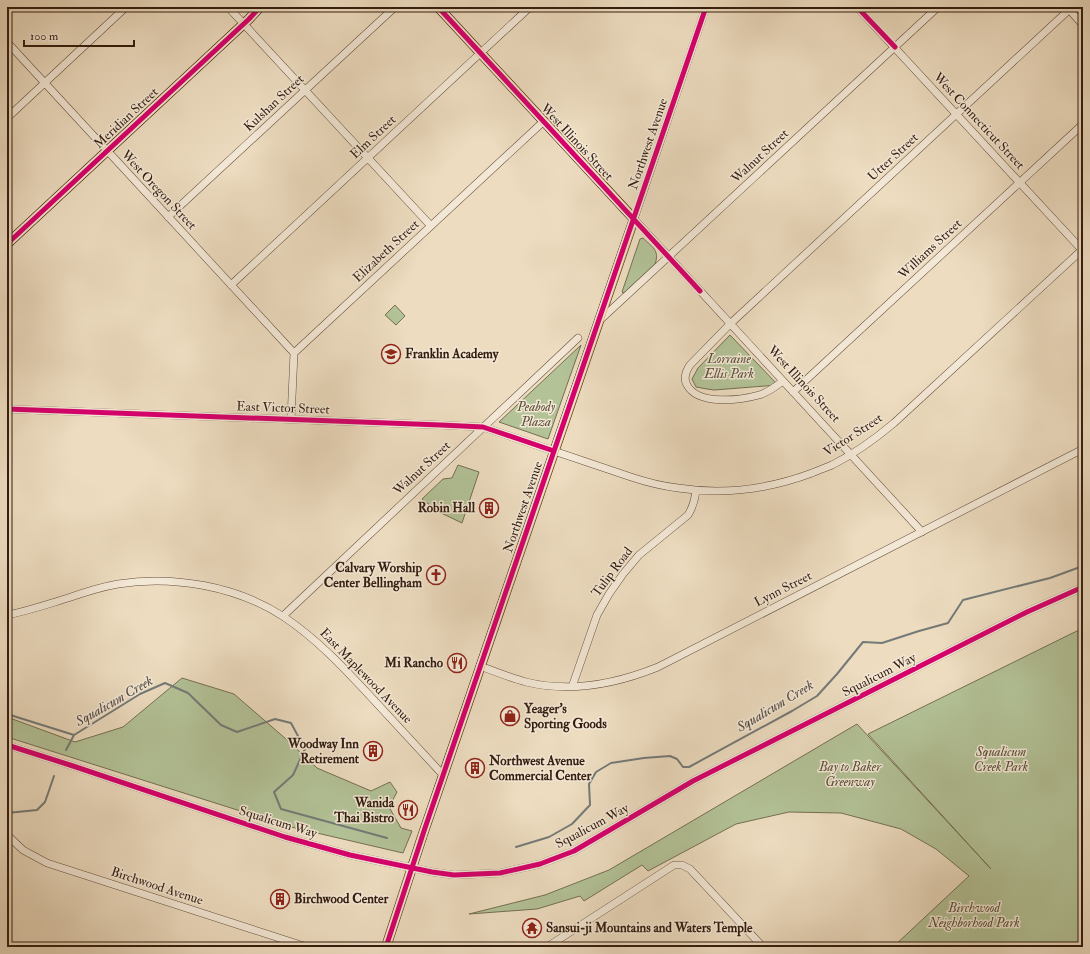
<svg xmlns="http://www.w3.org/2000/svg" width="1090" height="954" font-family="'IM FELL Double Pica',serif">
	<rect width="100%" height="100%" fill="#eddcc0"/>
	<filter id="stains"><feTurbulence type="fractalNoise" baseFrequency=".005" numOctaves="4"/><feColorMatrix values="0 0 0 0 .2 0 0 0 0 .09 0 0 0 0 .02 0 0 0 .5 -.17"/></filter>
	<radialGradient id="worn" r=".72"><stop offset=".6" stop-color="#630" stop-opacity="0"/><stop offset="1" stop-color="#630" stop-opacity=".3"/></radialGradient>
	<path fill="#b3c297" stroke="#746f53" d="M643,238C652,247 660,250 655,264L625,292L623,293L622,292L640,239Z
		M395,305L405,316L396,325L385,315Z
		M730,335L778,385L714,390L707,389L696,387L692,379L698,368Z
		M581,345L548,439L499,422Z
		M458,465L479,472L462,523L437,511L422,499L443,479L452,478Z
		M1083,628V947H893L969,876L936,849L901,829L841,813L789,812L736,824L648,871L642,865L584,901L580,896L537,909L469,914L545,895L609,870L857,724L991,869L868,734Z
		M182,678L234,694L286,739L317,768L371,791L390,782L397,792L389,807L401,828L412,831L403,853L291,827L7,737V717L75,742L123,727Z"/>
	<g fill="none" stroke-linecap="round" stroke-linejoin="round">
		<path stroke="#747a78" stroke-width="2" d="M7,714L74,735L140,694L165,683L188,693L221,725L237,732L275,719L291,723L305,749L293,775L274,792L281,809L387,838
			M66,750L74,735
			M7,813L37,810L45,802L54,776
			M516,847L549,837L572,824L590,805L589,784L596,772L611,763L644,758L670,756L677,759L683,767H689L792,711L817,696L837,674L863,642L882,643L919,631L948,623L963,600L1050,578L1083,566"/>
		<defs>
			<path id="minor" d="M228,7L431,226
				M706,7L634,219L922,532
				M857,7L1083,251
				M1067,7L1083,25
				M7,42L294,353
				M7,118L126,7
				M168,217L395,7
				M231,285L530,7
				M599,321L938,7
				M783,381C775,387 769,392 759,395C741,400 698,406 687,385C683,378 686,371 690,365L730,324L1072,7
				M793,392L1083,124
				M7,409L441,425L483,427L631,477C646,482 662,486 678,488C723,495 769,489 812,473C818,470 825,468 832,465C854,454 875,439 894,423L1083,249
				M291,419L294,353L544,121
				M7,615C28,611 48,604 68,598C85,592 101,587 118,584C173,575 237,586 284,617C317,639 344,668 371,697C395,723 419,749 443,775
				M283,616L578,338
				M480,666C496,672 511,678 526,682C571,693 616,684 658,667L1083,449
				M572,687L597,615L609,594L623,574L639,555L688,515C693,507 695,500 696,490
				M7,745L73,766L285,837L350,855L432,872L454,875L500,873L540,864L574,851L693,781L1027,612L1083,587
				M7,835L23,850L47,863L307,947
				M547,947L674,865H682L690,869L763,947"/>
			<path id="major" d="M7,244L249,19L260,7
				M422,837L634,219L438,7"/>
		</defs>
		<use href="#minor" stroke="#624c3b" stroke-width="8"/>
		<use href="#major" stroke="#341c0f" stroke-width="10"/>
		<use href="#minor" stroke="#f3e8d6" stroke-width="7"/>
		<use href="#major" stroke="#e6be80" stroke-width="9"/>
		<defs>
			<path id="major-bridge" d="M386,947L422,837"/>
		</defs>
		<use href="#major-bridge" stroke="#341c0f" stroke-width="10" stroke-linecap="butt"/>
		<use href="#major-bridge" stroke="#e6be80" stroke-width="9"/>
		<defs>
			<path id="cycleway" d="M438,7L700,291
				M857,7L895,47
				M7,244L249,19L260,7
				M7,409L441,425L483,427L554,451
				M7,745L73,766L285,837L350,855L432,872L454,875L500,873L540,864L574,851L693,781L1027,612L1083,587
				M386,947L425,828L706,7"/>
		</defs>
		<use href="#cycleway" stroke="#f3e8d6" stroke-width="8"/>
		<use href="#cycleway" stroke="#d6006c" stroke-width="5"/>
	</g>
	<defs>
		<symbol id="school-ring" viewBox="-11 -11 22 22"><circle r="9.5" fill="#f3e8d6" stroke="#8f2418" stroke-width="1.5"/><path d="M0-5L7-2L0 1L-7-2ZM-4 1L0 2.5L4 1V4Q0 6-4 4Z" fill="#8f2418"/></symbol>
		<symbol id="building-ring" viewBox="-11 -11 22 22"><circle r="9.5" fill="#f3e8d6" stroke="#8f2418" stroke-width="1.5"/><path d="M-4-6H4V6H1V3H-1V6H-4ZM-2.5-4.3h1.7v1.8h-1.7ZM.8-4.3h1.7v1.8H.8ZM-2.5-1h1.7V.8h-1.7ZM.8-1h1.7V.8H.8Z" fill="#8f2418"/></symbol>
		<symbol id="church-ring" viewBox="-11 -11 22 22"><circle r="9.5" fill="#f3e8d6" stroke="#8f2418" stroke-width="1.5"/><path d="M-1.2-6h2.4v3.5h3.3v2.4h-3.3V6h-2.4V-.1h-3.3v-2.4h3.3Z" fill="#8f2418"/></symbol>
		<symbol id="restaurant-ring" viewBox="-11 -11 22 22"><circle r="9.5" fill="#f3e8d6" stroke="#8f2418" stroke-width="1.5"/><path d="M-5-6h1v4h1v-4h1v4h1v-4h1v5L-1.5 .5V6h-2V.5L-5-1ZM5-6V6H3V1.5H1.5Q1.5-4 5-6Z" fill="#8f2418"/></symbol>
		<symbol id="shop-ring" viewBox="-11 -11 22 22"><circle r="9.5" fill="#f3e8d6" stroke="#8f2418" stroke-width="1.5"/><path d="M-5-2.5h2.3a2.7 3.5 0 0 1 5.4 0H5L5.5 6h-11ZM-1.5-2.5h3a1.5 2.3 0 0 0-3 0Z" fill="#8f2418"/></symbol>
		<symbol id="temple-ring" viewBox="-11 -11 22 22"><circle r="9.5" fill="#f3e8d6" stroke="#8f2418" stroke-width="1.5"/><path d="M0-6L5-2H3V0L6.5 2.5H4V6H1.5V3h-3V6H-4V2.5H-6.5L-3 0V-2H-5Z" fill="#8f2418"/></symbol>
	</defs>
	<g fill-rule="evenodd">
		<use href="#school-ring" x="380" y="343" width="22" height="22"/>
		<use href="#building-ring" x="478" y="497" width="22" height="22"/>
		<use href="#church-ring" x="425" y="564" width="22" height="22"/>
		<use href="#restaurant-ring" x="446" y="652" width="22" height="22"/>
		<use href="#shop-ring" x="499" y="705" width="22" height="22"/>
		<use href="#building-ring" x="362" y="740" width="22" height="22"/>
		<use href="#building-ring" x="464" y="757" width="22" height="22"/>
		<use href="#restaurant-ring" x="397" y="799" width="22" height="22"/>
		<use href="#building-ring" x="269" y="888" width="22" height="22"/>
		<use href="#temple-ring" x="521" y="917" width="22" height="22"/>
	</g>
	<g text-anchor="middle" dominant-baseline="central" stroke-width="3" stroke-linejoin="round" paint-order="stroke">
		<g font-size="13" fill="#341c0f" stroke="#f3e8d6">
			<text transform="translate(274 103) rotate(-43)">Kulshan Street</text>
			<text transform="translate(126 118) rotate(-43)">Meridian Street</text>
			<text transform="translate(979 121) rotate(47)">West Connecticut Street</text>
			<text transform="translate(373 137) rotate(-43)">Elm Street</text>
			<text transform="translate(577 142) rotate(47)">West Illinois Street</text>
			<text transform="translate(648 144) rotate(-71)">Northwest Avenue</text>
			<text transform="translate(760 156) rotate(-43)">Walnut Street</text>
			<text transform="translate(893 157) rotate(-43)">Utter Street</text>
			<text transform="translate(159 190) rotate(47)">West Oregon Street</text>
			<text transform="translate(930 249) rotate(-43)">Williams Street</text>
			<text transform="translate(386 251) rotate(-43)">Elizabeth Street</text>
			<text transform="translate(804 384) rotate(47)">West Illinois Street</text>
			<text transform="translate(283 408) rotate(2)">East Victor Street</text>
			<text transform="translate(853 435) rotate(-33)">Victor Street</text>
			<text transform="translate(422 468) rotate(-43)">Walnut Street</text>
			<text transform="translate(523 507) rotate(-71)">Northwest Avenue</text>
			<text transform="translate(612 572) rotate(-53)">Tulip Road</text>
			<text transform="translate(783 589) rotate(-27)">Lynn Street</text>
			<text transform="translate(879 675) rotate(-27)">Squalicum Way</text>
			<text transform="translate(366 676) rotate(46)">East Maplewood Avenue</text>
			<text transform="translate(278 822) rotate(17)">Squalicum Way</text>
			<text transform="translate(592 826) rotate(-28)">Squalicum Way</text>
			<text transform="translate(157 886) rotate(18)">Birchwood Avenue</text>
		</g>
		<g font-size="13" font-weight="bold" fill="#341c0f" stroke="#f3e8d6" text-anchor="start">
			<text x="405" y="354">Franklin Academy</text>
			<text x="475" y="508" text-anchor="end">Robin Hall</text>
			<text x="422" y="568" text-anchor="end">Calvary Worship<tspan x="422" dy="15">Center Bellingham</tspan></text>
			<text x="443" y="663" text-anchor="end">Mi Rancho</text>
			<text x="524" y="709">Yeager's<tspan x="524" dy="15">Sporting Goods</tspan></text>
			<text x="359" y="744" text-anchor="end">Woodway Inn<tspan x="359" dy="15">Retirement</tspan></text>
			<text x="489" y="761">Northwest Avenue<tspan x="489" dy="15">Commercial Center</tspan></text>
			<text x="394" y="803" text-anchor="end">Wanida<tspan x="394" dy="15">Thai Bistro</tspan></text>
			<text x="294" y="899">Birchwood Center</text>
			<text x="546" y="928">Sansui-ji Mountains and Waters Temple</text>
		</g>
		<g font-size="13" font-style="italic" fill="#5a4e38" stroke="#f3e8d6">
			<text x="729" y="359">Lorraine<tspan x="729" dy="15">Ellis Park</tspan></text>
			<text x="536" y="407">Peabody<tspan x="536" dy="15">Plaza</tspan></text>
			<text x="1001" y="752">Squalicum<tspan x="1001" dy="15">Creek Park</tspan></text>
			<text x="850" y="767">Bay to Baker<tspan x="850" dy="15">Greenway</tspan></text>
			<text x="974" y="908">Birchwood<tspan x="974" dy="15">Neighborhood Park</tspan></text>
		</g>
		<g font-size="14" font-style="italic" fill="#544b44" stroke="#f3e8d6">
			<text transform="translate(114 701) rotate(-30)">Squalicum Creek</text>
			<text transform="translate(775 706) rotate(-31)">Squalicum Creek</text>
		</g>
	</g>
	<rect width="1090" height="954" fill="none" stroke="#eddcc0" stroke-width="24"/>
	<rect x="8" y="8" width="1074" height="938" fill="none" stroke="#341c0f" stroke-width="2"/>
	<rect x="12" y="12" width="1066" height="930" fill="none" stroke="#341c0f"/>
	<path d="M24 40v6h110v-6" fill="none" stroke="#341c0f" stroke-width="2"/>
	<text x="30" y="40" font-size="12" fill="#341c0f" stroke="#f3e8d6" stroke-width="3" paint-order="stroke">100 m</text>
	<rect width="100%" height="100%" filter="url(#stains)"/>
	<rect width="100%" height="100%" fill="url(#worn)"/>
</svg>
